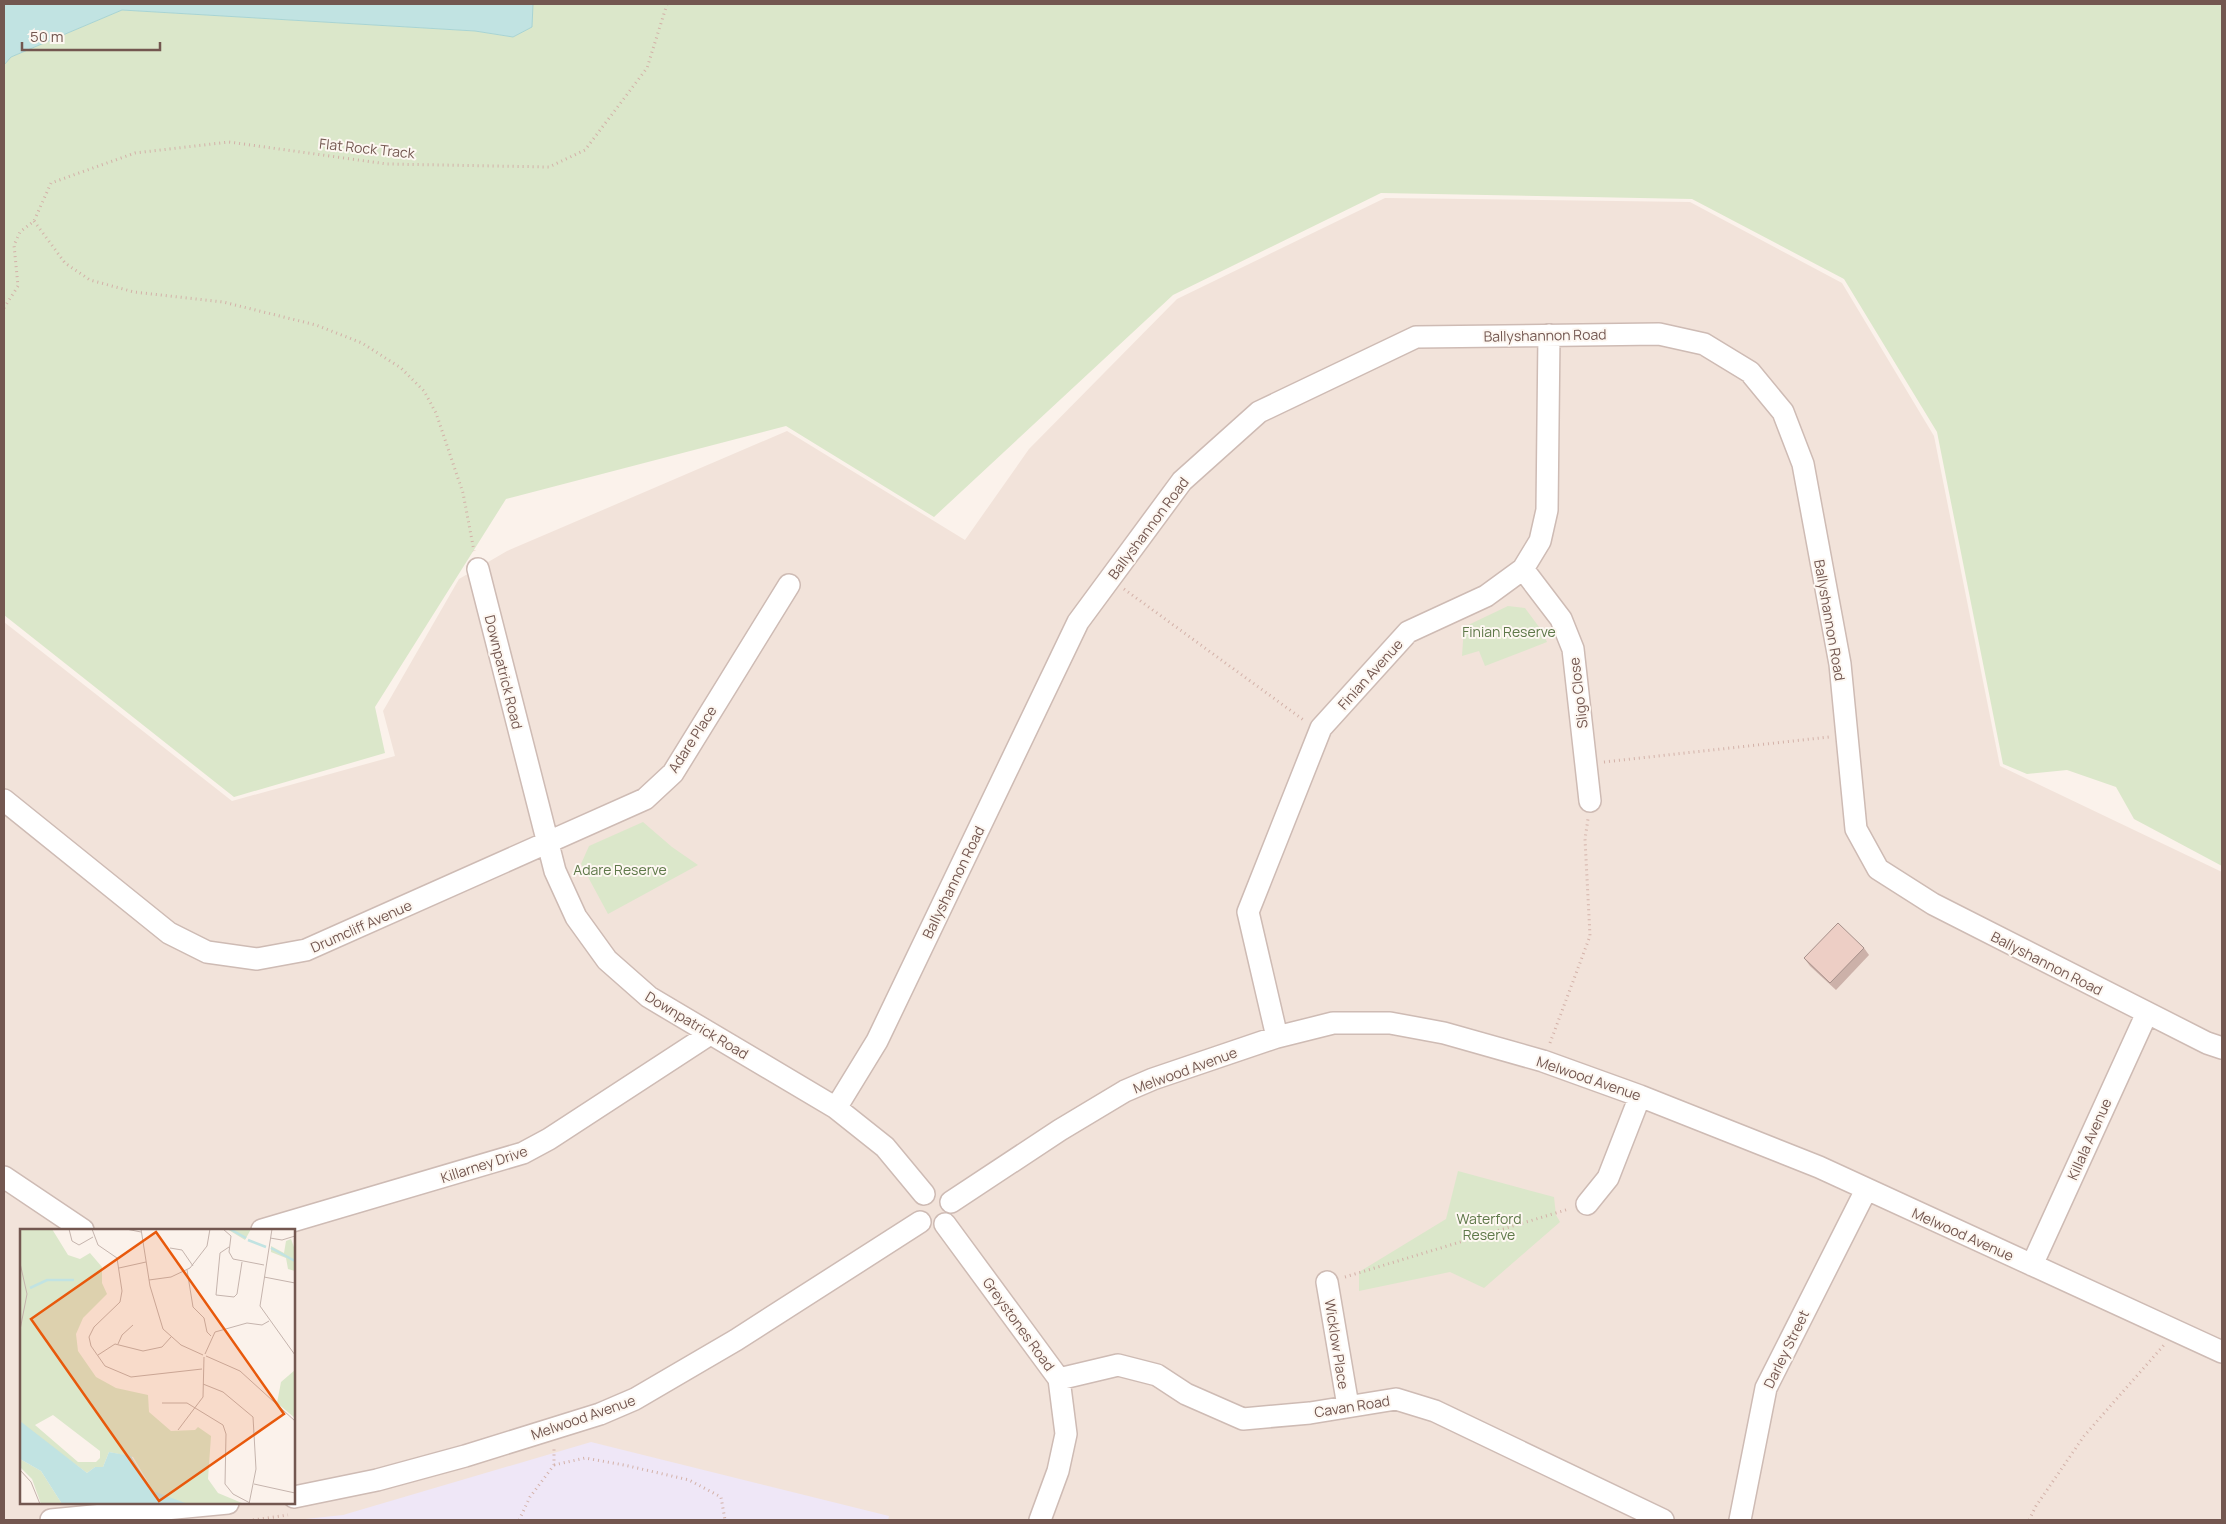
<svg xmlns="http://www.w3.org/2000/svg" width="2226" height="1524" font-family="Manrope,sans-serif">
	<rect width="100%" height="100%" fill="#fbf2eb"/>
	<path fill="#f2e3da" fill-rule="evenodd" d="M1385,198L1690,202L1842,283L1934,436L2000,766L2222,872V1520H4V622L232,801L395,756L383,711L459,579L507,551L787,431L965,540L1029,449L1177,299ZM21,1230H294V1503H21Z"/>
	<path fill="#efe7f7" d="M591,1442L889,1516L888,1520H296L343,1515Z"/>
	<path fill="#dbe7ca" d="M533,4H2222V866L2134,819L2116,787L2067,770L2027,774L2003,764L1937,432L1844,279L1692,199L1381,193L1173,295L934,517L786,426L506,499L375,707L385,753L234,797L4,615V65L11,57L122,10L475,31L513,37L532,27Z
		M1508,606L1525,608L1542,631L1547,642L1485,666L1479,651L1462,656L1464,627Z
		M643,822L672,847L698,865L608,914L581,864L589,846Z
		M1458,1171L1554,1197L1556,1215L1560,1222L1484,1288L1450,1272L1359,1291V1272L1446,1219Z"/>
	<path fill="#c1e3e2" stroke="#a8d4d3" d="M4,4H533L532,27L513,37L475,31L122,10L11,57L4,65Z"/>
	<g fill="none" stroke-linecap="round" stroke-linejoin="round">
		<defs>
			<path id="minor" d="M478,569L555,871L576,917L607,960L649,997L836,1108L885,1147L924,1194
				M1523,569L1561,619L1573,649L1590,801
				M4,800L169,933L207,952L257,959L306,950L645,799L673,773L789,585
				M1277,1037L1248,912L1321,728L1408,632L1486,596L1523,569L1540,541L1547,510L1549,335
				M836,1108L877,1041L1078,622L1182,481L1259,412L1416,337L1659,334L1704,344L1750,372L1783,412L1803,464L1840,664L1856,829L1878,869L1933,904L2207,1043L2222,1048
				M4,1177L83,1230
				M951,1202L1060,1130L1125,1091L1153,1079L1277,1037L1333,1023H1390L1444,1033L1543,1061L1640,1096L1819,1167L2222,1352
				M1587,1204L1608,1178L1640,1096
				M945,1224L1059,1379L1066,1434L1058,1471L1040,1520
				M262,1230L523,1153L549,1139L710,1034
				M2032,1265L2147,1013
				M1327,1282L1348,1406
				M1059,1379L1118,1365L1157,1375L1186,1394L1243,1419L1310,1413L1396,1399L1435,1411L1663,1520
				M294,1497L377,1480L465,1456L600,1414L635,1399L736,1340L920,1222
				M51,1520L228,1503
				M1740,1520L1766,1388L1866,1190"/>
		</defs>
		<use href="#minor" stroke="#cebbb4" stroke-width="24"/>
		<path stroke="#d3b1a8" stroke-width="3" stroke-dasharray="1 4" stroke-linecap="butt" d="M34,221L65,263L90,280L134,292L223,302L316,325L362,343L401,368L424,391L436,413L463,493L474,551
			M4,308L18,286L14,245L20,232L34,221L51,183L135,153L229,142L387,164L549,167L585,150L647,68L667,4
			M1124,589L1305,721
			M1604,762L1829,737
			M1550,1043L1590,936L1585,839L1588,819
			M1345,1277L1569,1209
			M554,1465L585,1458L624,1465L689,1480L721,1497L725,1520
			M253,1520L288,1515
			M519,1520L530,1497L554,1465V1448
			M2029,1520L2036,1506L2084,1436L2164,1345"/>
		<use href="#minor" stroke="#fff" stroke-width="21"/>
	</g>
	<path fill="#ccb1a9" d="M1864,948L1869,955L1836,990L1810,966L1804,958Z"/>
	<path fill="#edcec5" stroke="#a6908a" d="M1838,923L1864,948L1830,983L1804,958Z"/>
	<g text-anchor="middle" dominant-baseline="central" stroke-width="4" stroke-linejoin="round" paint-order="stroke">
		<g font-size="14" fill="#735750" stroke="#fdf7f1">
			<text transform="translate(367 148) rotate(6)">Flat Rock Track</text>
			<text transform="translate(1545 335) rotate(-1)">Ballyshannon Road</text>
			<text transform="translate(1148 528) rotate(-53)">Ballyshannon Road</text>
			<text transform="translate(1830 620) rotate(80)">Ballyshannon Road</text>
			<text transform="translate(504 672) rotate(76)">Downpatrick Road</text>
			<text transform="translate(1370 674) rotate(-48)">Finian Avenue</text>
			<text transform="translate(1578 693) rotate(-97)">Sligo Close</text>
			<text transform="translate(692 739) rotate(-57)">Adare Place</text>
			<text transform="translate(953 882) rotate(-64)">Ballyshannon Road</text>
			<text transform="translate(361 926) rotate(-24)">Drumcliff Avenue</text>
			<text transform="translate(2047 963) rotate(27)">Ballyshannon Road</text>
			<text transform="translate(697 1025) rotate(31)">Downpatrick Road</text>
			<text transform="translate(1185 1070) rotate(-20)">Melwood Avenue</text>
			<text transform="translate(1589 1078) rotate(19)">Melwood Avenue</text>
			<text transform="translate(2089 1139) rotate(-66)">Killala Avenue</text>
			<text transform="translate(484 1164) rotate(-18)">Killarney Drive</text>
			<text transform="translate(1963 1234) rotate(24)">Melwood Avenue</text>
			<text transform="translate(1019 1324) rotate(54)">Greystones Road</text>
			<text transform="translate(1337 1344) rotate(81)">Wicklow Place</text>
			<text transform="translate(1786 1349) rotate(-64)">Darley Street</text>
			<text transform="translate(1352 1406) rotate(-9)">Cavan Road</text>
			<text transform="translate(583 1417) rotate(-19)">Melwood Avenue</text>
		</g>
		<g font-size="14" fill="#5e7849" stroke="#fdf7f1">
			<text x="1509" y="631">Finian Reserve</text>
			<text x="620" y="869">Adare Reserve</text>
			<text x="1489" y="1218">Waterford<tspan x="1489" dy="16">Reserve</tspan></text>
		</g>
	</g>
	<g transform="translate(20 1229)">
		<rect width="275" height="275" fill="#fbf2eb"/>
		<path d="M0,0H32L48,26L60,30L70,24L82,38V54L87,65L63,89L56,105L58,122L76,148L96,159L128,166L129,183L151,202L175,201L178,198L191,207L188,250L198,264L222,274L168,275L143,268L133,262L113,228L89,223L83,238H75L67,244L4,197L0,191ZM33,186L80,222V229L76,233H58L15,196ZM207,0H231L225,11ZM271,10L275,21V42L268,40L266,29L251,23V17L264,24L266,12ZM275,141V189L257,174L261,153ZM0,230L21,242L42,275H21L12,250L0,238Z" fill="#dbe7ca" fill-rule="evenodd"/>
		<path d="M0,192L67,244L75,238H83L89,223L111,227L133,262L168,275H42L21,242L0,230Z" fill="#c1e3e2"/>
		<path fill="none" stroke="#c1e3e2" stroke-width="2.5" d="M210,0L226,9M228,11L246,18M251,19L275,32M10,59L27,51H54"/>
		<path fill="none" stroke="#c5b4ad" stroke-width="1" d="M49,0L52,12L59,16L73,8M72,0L78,16L97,29L102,62L100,73L74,98L69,108L71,117L85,137L111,148L182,140M106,0L121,3M121,0L130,57L143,100L161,116L183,126M203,0L211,7L209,23L213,30L244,36M252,0L240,77L275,126M250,9L262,11L275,7M209,18L200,24L196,66L214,68L217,65L222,33M150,19L162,21L173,37M0,34L7,65L0,101M99,39L126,33M167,41L173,78L184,89L187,103L191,107M244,48L275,54M129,51L151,48L170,39L187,17L190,0M98,115L102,106L113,96M185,125L195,103L227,94L242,96L249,92M78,126L95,115L123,122L142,118L151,108M186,127L220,142L275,192M183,155L203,163L233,188L236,240L229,275M142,174H167L203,196L206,205L205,255L213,265L230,274M158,201L183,168L184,128M0,241L11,253L20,275M234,255L275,264"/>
		<path fill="#e8590c" fill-opacity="0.15" stroke="#e8590c" stroke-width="2.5" d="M136,3L264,185L139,272L11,90Z"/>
		<rect width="275" height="275" fill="none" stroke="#735750" stroke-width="2.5"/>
	</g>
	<rect width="2226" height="1524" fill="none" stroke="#735750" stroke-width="10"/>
	<path d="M22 42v8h138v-8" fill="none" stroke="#735750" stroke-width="2.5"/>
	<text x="30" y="42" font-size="15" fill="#735750" stroke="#fdf7f1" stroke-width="4" paint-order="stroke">50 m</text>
</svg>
